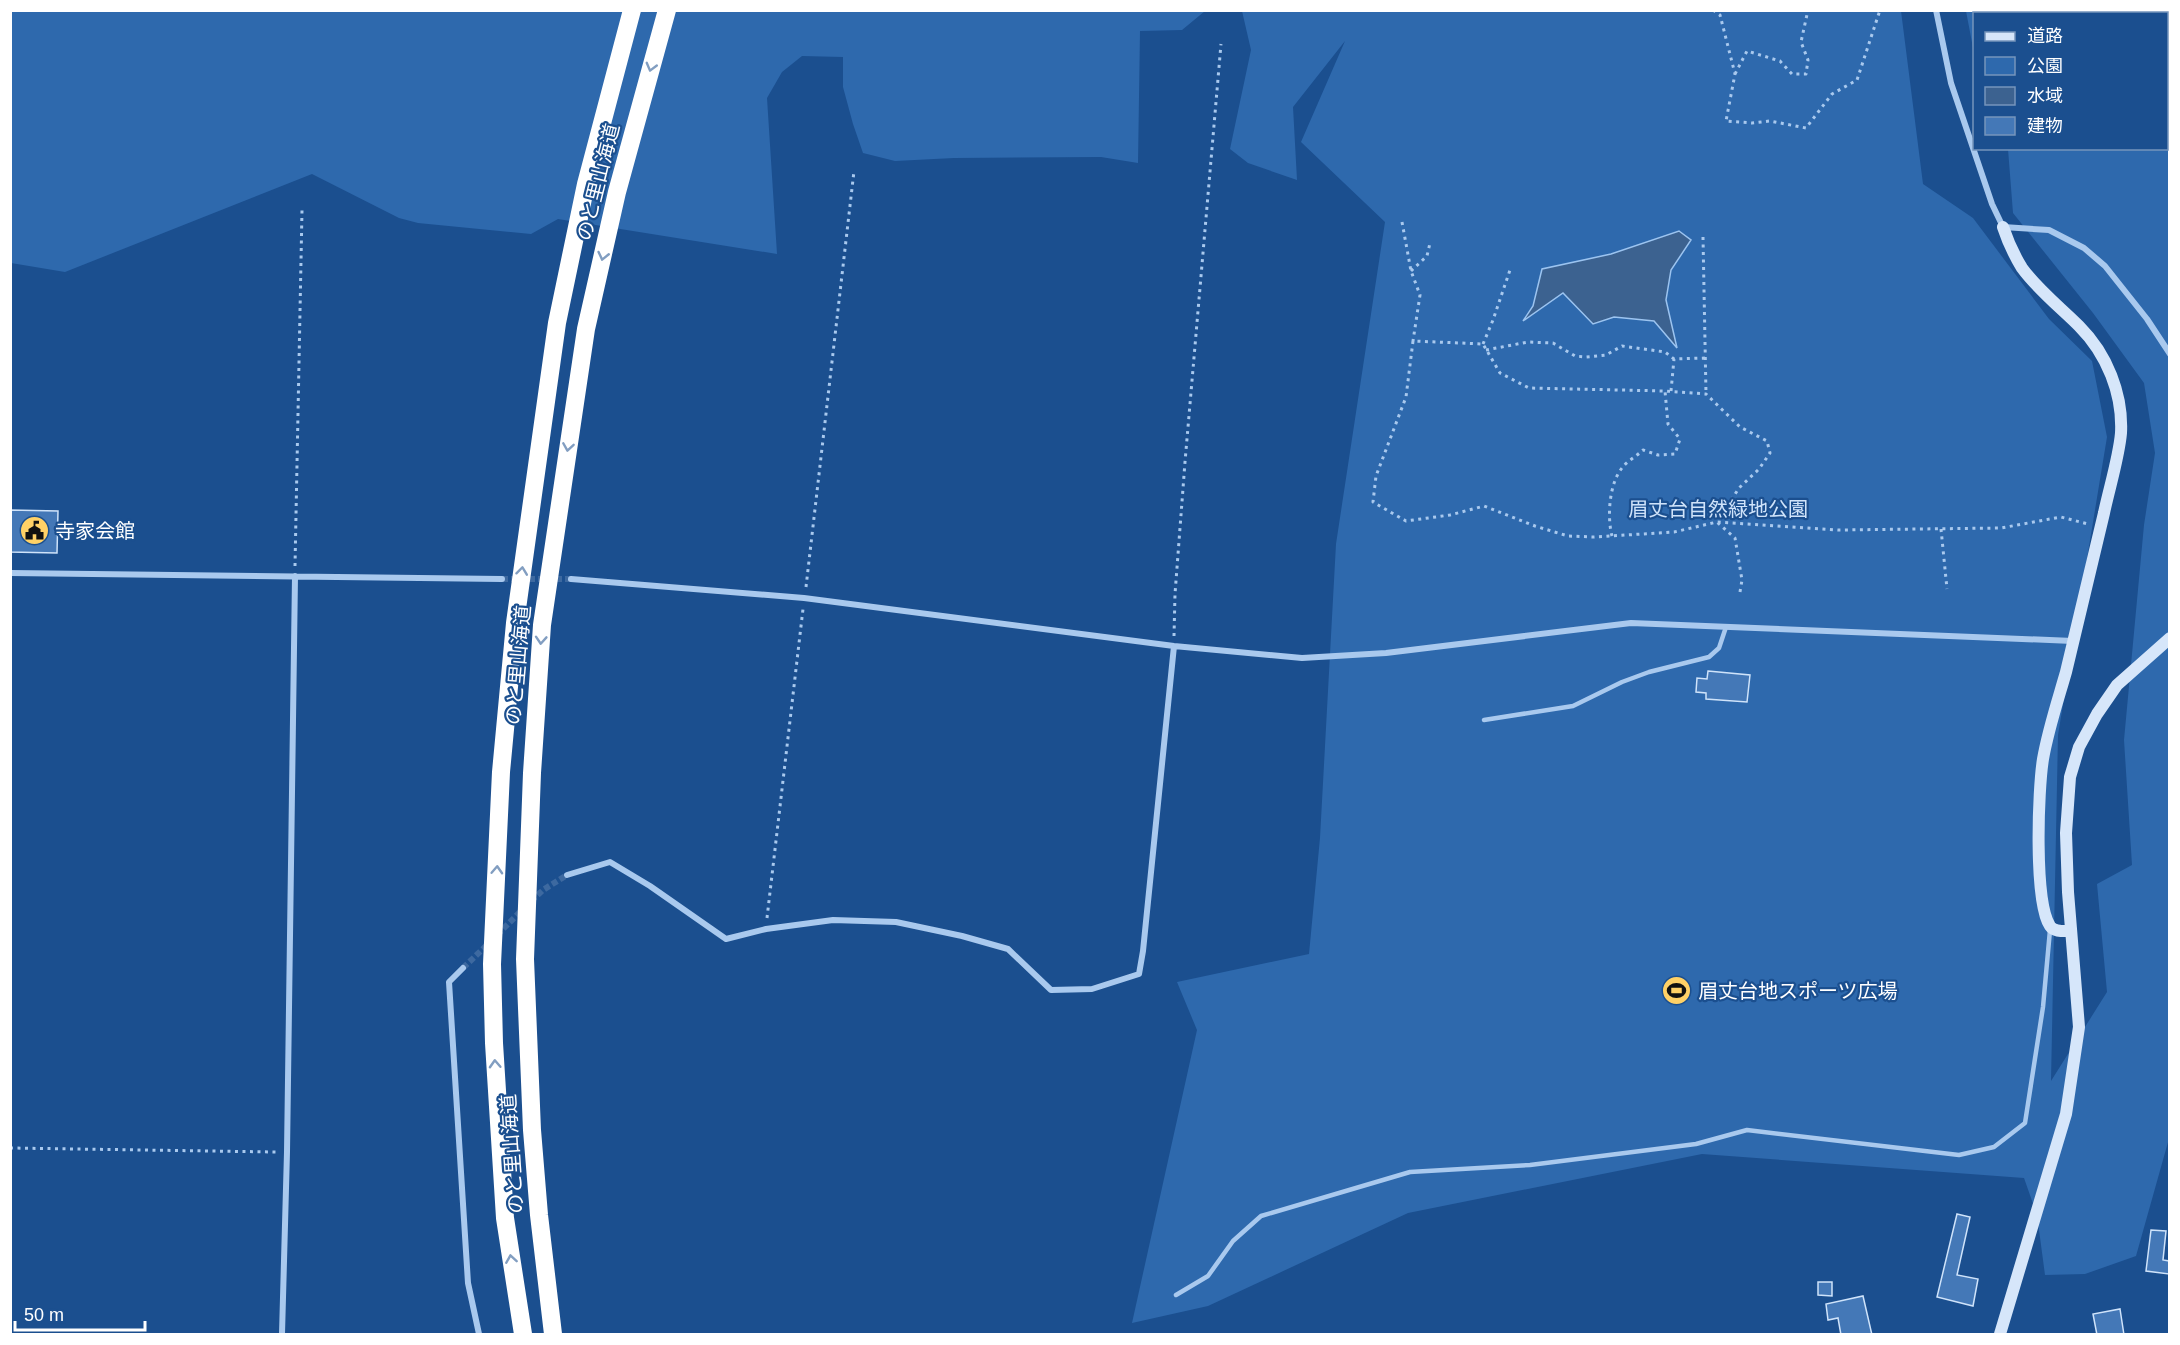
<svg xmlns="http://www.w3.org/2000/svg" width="2180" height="1345" font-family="Arial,'Noto Sans JP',sans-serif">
	<rect width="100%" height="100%" fill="#1b4f8f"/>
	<path fill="#2e69ad" d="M10,11H1205L1182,30L1140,31L1138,163L1101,157L954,158L895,161L863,153L853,124L843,87V57L802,56L782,72L767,98L777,254L558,219L531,234L418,223L399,218L312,174L65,272L11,263Z
		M1242,11H1901L1923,184L1973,218L2049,319L2092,361L2107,437L2058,735L2051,1081L2107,992L2097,884L2132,865L2124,740L2144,525L2155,453L2144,383L2093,313L2013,213L2008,149L2166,148V14H1974V53L1966,11H2169L2170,1135L2136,1256L2085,1274L2045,1275L2037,1215L2024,1178L1702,1154L1408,1213L1208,1306L1132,1323L1197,1030L1177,982L1309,954L1320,838L1336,544L1385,222L1301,142L1345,41L1293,107L1297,180L1248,163L1230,149L1251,50Z"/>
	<path fill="#3c6290" stroke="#9cc4f0" stroke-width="1.5" d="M1679,231L1691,240L1671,270L1666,300L1677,348L1654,321L1614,317L1593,324L1563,293L1523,321L1533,306L1542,269L1611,254Z"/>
	<path fill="#4478b7" stroke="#cfe3fa" stroke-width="1.5" d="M10,510L58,511L57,553L10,552Z
		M1708,671L1750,675L1747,702L1706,699V693L1696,692L1697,678L1707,679Z
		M1957,1214L1970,1217L1957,1275L1978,1279L1973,1306L1937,1297Z
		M2151,1230L2166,1231L2163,1260L2169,1261V1274L2146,1271Z
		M1818,1282H1832V1296L1818,1295Z
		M1863,1296L1872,1335H1841L1838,1318L1828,1320L1826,1304Z
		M2120,1309L2124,1335H2097L2093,1314Z"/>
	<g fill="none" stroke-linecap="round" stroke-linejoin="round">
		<path stroke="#3d69a0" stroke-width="6" stroke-dasharray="6 3" stroke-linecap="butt" d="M502,579H571
			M531,901L543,890L567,875
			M497,935L522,910
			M463,968L488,944"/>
		<path stroke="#a9c9ee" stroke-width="3" stroke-dasharray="3 4.5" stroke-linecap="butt" d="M1713,10L1720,15L1735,74L1726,121L1752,123L1770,121L1806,128L1832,94L1857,80L1880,10
			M1735,74L1747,51L1780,61L1792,74H1806L1808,60L1801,42L1808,10
			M1402,222L1411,271L1420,295L1413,341
			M1703,237L1706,394
			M1411,271L1427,256L1430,243
			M1483,344L1493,320L1510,270
			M1486,350L1528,342L1553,343L1575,356L1586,357L1606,355L1622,346L1665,352L1674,359
			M1671,391L1674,359L1706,358
			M1941,529L1947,589
			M1612,536C1607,517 1609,484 1622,468C1627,461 1637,456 1643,450L1658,455L1675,454L1680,439L1668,424L1665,391
			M295,566L302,210
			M806,587L854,171
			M1740,592L1742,580L1735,538L1717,522L1739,488L1759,469L1770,453L1767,441L1740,427L1706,394L1665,391L1529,388L1500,373L1483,344L1413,341L1406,397L1376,476L1373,502L1406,521L1450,515L1484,506L1535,526L1568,536L1594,537L1674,532L1717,522L1838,530L2001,528L2061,517L2088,524
			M1174,636L1175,594L1185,462L1221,44
			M767,918L803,609
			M10,1148L276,1152"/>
		<path stroke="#a9c9ee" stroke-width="4.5" d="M1484,720L1573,706L1622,682L1649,672L1709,657L1719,648L1726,627
			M1176,1295L1208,1276L1233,1241L1261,1216L1410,1172L1530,1165L1696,1144L1747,1130L1959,1155L1994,1147L2025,1123L2043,1007L2050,930"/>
		<path stroke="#a9c9ee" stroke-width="6" d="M1936,10L1951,83L1992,204L2003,227L2049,230L2084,248L2105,266L2147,319L2170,354
			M10,573L502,579
			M571,579L804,598L1174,646L1302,658L1386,653L1631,623L2073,641
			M567,875L610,862L650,886L726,939L766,929L833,920L896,922L962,936L1008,949L1051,990L1092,989L1139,974L1143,951L1174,646
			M463,968L449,982L468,1283L479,1334
			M282,1334L287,1152L295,576"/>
		<path stroke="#d6e6fa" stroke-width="12" d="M2003,227C2008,242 2014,255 2022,268C2038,290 2060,307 2079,326C2107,354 2123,394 2121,433C2119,457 2109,489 2104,513C2091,566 2079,619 2066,672C2058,700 2048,730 2043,759C2038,790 2034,902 2050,926C2054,932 2063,931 2070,931
			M2000,1334L2066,1114L2079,1027L2068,892L2066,833L2070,777L2079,747L2097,714L2117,685L2170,638"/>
		<path stroke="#fff" stroke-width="18" d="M523,1334L505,1218L494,1043L492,964L501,772L515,623L557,323L586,184L632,10
			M553,1334L539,1215L532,1130L525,959L532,773L542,625L586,329L617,192L667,10"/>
	</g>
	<defs><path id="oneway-chevron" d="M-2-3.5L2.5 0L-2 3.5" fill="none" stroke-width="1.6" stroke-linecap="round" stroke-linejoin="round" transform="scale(1.5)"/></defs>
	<g stroke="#829ec1">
		<use href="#oneway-chevron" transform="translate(651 67) rotate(105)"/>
		<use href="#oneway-chevron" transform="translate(603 256) rotate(103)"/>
		<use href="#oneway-chevron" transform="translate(568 447) rotate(99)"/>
		<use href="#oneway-chevron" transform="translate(522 571) rotate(-83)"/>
		<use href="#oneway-chevron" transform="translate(541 640) rotate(94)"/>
		<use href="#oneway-chevron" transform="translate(497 870) rotate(-87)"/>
		<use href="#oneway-chevron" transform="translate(495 1064) rotate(-93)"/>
		<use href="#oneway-chevron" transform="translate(511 1259) rotate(-99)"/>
	</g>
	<defs>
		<symbol id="civic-disc" viewBox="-11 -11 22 22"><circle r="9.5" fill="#ffd166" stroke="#1b4f8f"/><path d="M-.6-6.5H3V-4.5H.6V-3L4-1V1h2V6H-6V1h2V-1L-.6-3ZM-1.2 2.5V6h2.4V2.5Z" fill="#111"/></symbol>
		<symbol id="stadium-disc" viewBox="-11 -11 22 22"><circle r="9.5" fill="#ffd166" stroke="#1b4f8f"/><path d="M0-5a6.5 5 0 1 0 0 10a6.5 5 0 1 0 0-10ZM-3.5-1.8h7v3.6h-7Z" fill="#111"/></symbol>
	</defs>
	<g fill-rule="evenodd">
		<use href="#civic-disc" x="18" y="514" width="33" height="33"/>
		<use href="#stadium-disc" x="1660" y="974" width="33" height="33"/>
	</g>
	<g text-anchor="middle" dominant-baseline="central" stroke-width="4.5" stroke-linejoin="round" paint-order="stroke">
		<g font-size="20" fill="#fff" stroke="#1b4f8f">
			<text transform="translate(598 182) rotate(-76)">のと里山海道</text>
			<text transform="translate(518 665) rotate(-85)">のと里山海道</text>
			<text transform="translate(512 1154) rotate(-94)">のと里山海道</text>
		</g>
		<g font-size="20" fill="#cfe3fa" stroke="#1b4f8f">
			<text x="1718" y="509">眉丈台自然緑地公園</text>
		</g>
		<g font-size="20" fill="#fff" stroke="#1b4f8f" text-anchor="start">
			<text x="55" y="531">寺家会館</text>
			<text x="1698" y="991">眉丈台地スポーツ広場</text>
		</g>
	</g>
	<rect width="2180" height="1345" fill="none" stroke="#ffffff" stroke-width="24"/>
	<rect x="1973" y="12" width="195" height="138" fill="#1b4f8f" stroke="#7695bc" stroke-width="1.5"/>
	<rect x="1985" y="32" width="30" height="9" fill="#d6e6fa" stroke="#7695bc" stroke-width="1.5"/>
	<text x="2027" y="42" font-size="18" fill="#ffffff">道路</text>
	<rect x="1985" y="57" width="30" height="18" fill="#2e69ad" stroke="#7695bc" stroke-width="1.5"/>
	<text x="2027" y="72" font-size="18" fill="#ffffff">公園</text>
	<rect x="1985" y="87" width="30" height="18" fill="#3c6290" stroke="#7695bc" stroke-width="1.5"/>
	<text x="2027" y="102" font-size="18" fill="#ffffff">水域</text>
	<rect x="1985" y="117" width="30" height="18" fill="#4478b7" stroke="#7695bc" stroke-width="1.5"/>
	<text x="2027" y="132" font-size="18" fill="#ffffff">建物</text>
	<path d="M15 1321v9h130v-9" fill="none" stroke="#ffffff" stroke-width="3"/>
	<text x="24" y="1321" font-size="18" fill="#ffffff" stroke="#1b4f8f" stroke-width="4.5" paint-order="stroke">50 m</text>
</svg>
